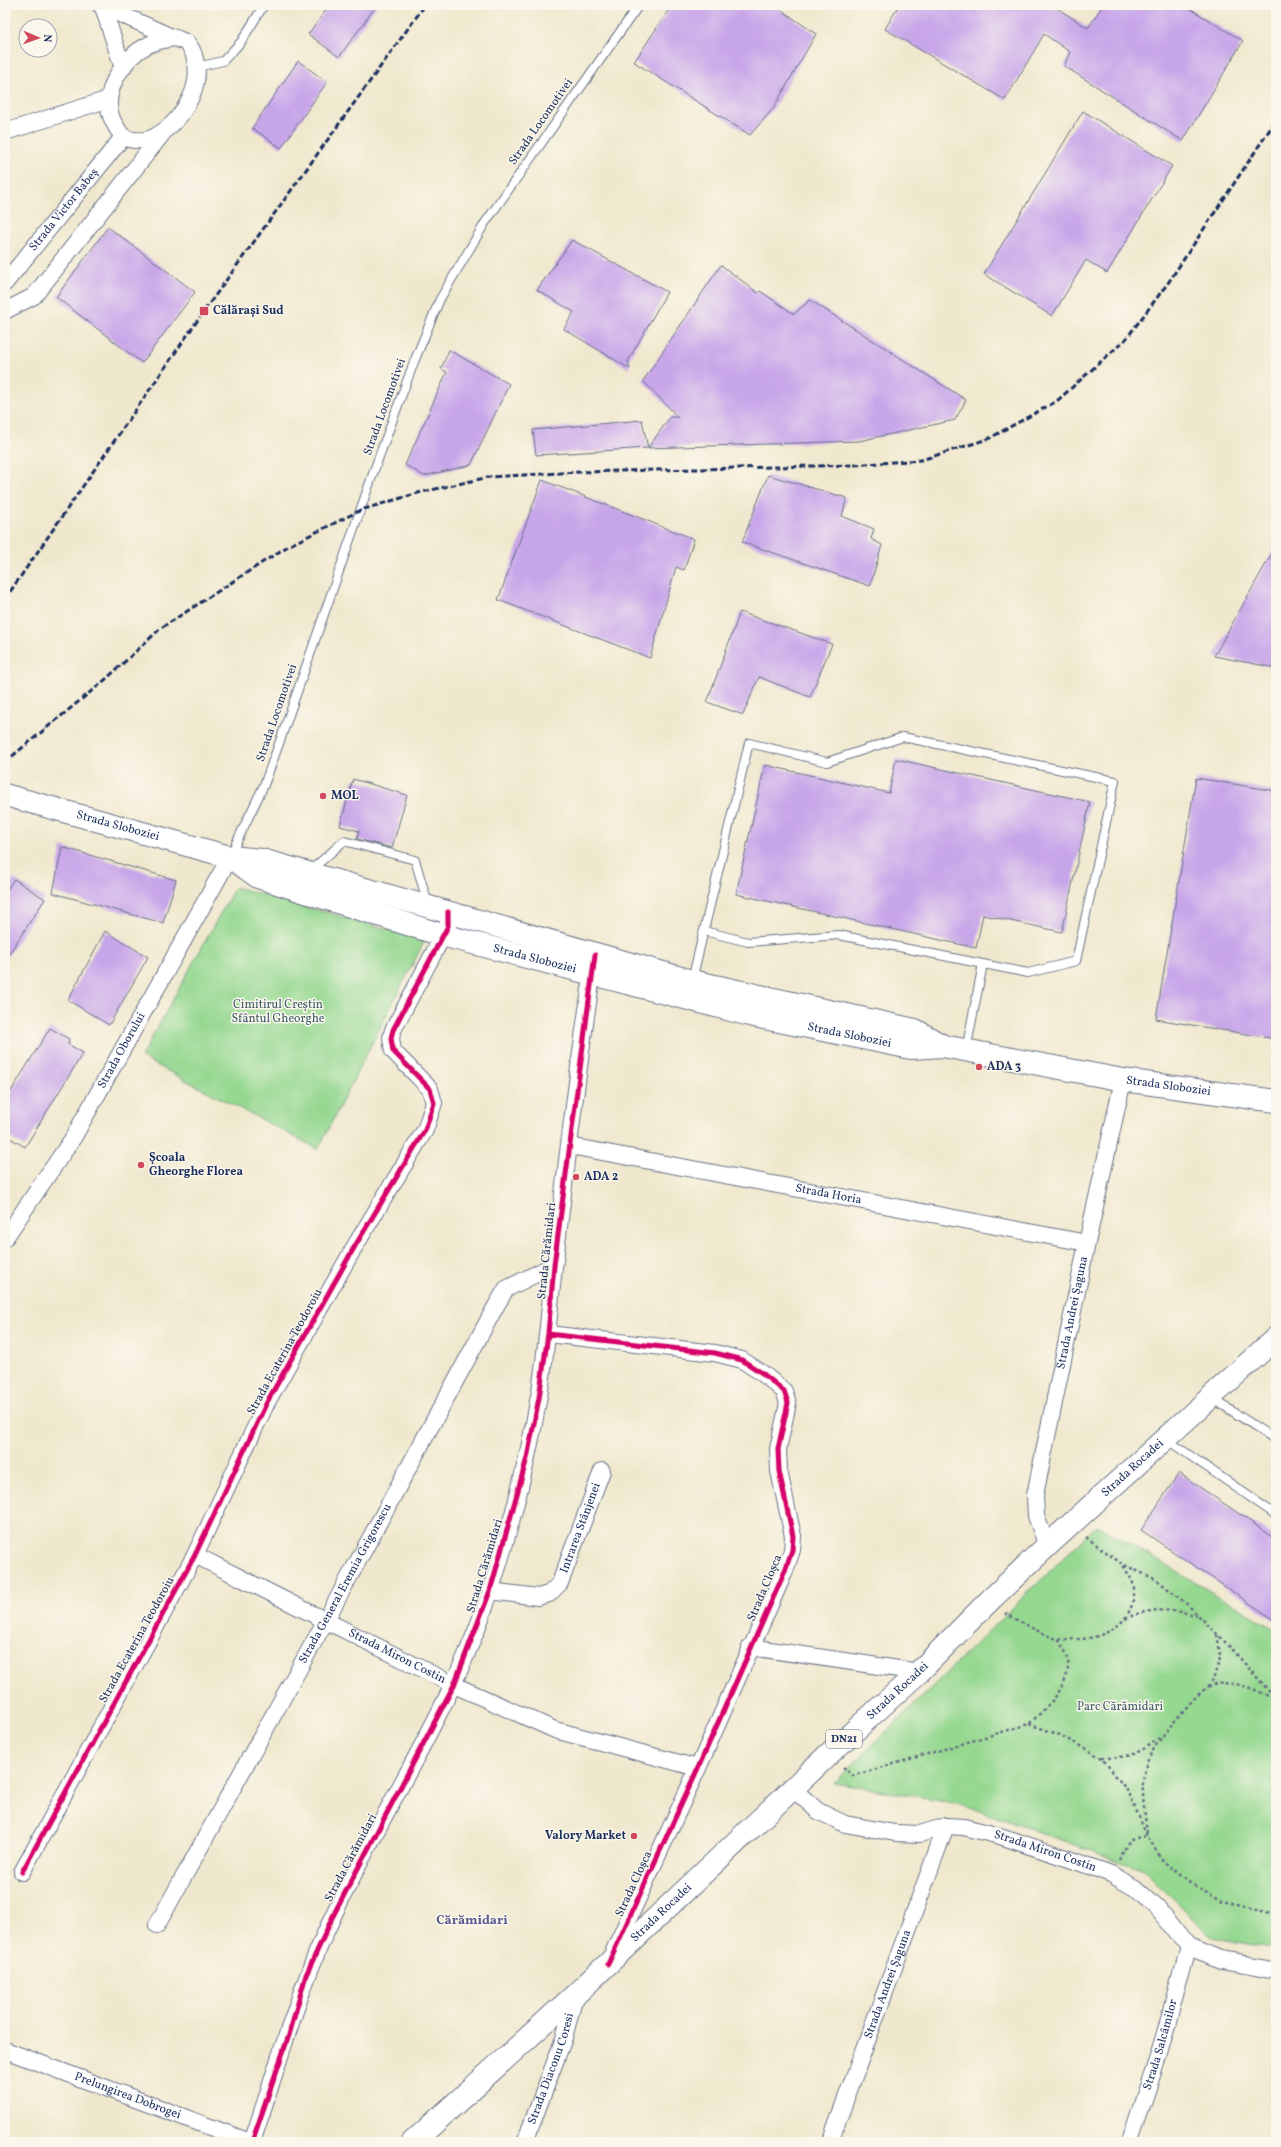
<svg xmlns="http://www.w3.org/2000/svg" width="1281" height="2147" font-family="Vollkorn,serif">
	<rect width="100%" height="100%" fill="#fbf7ec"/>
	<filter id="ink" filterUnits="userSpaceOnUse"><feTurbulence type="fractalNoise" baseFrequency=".025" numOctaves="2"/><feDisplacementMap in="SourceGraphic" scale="8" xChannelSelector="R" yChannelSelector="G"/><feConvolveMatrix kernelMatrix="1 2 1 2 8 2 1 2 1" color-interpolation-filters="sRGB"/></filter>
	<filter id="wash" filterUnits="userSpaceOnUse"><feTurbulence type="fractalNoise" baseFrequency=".012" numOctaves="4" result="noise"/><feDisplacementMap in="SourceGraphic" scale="16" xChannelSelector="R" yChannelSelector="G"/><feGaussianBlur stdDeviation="0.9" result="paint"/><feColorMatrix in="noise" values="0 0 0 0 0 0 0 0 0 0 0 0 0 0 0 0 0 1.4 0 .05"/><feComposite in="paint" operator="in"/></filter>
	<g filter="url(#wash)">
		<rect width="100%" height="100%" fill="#f0e8ce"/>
		<path fill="#95d890" stroke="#588477" d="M235,887L425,940L318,1149L141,1057Z
			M1097,1525L1276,1630V1949L1211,1937L1144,1870L958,1803L834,1783Z"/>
		<g id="blocks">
			<path fill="#c7a5e9" d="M330,5H377L339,57L308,34Z
				M672,5H774L816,34L773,109L750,135L634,62Z
				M899,5H1052L1088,28L1103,5H1184L1243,41L1183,141L1064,66L1070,52L1044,34L1005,100L885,29Z
				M298,61L327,82L281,148L252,128Z
				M1083,111L1172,166L1107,273L1086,260L1052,316L984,274Z
				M108,227L195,292L142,363L56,297Z
				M572,240L667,292L628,361L630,369L564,329L574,312L537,290Z
				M721,265L758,293L760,291L794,314L810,300L966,400L955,420L859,441L648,448L670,417H678L643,381Z
				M449,350L509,384L471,465L424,476L405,465L447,372L441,369Z
				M642,420L648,448L536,455L533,430Z
				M768,475L847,498L842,516L874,529L871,539L882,545L870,586L742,542Z
				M542,480L694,539L684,570L676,567L650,658L498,600Z
				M1276,546V668L1214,656Z
				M740,612L832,644L810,697L759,677L743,715L707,702Z
				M896,759L1090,802L1062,932L983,915L976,948L736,894L765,765L889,793Z
				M1196,778L1276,791V1039L1156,1019Z
				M353,779L407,795L392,848L357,839L359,831L340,826Z
				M62,847L176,880L163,923L53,893Z
				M14,879L45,899L5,960V893Z
				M105,931L148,957L109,1025L68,1000Z
				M50,1028L69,1039L68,1044L83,1053L25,1147L5,1135V1101Z
				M1179,1473L1276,1539V1621L1141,1530Z"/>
		</g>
	</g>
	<g filter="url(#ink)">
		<use href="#blocks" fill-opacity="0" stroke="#667085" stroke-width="1"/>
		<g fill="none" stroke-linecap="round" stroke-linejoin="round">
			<defs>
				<path id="service" d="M197,67L223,61L241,42L264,5
					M230,856L264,785L280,741L376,465L414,362L440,299L485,223L639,5
					M310,871L344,841L415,860L428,904
					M692,980L749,743L827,762L903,737L1115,781L1076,961L1028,973L839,935L748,942L704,931
					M966,1050L983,964
					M1212,1398L1276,1440
					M1166,1439L1276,1515"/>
				<g id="minor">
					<path d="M100,5L174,38"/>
					<path d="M103,7L123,68"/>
					<path d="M176,38C179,40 184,41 187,43C191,47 194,54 195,59C203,88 181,122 156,136C146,142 133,141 123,137C118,130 112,122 110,113C104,88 125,57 146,46C156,41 165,39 176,38Z"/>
					<path d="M5,132L109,99"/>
					<path id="s1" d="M5,283L123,137"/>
					<path d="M5,311L34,296L163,133"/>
					<path id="s2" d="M570,1146L1087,1243"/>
					<path id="s3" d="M5,1238L73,1138L230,857"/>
					<path d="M548,1334L715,1353L742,1360L762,1373L784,1391L788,1403L778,1449L779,1471L793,1536L792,1550L785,1571L698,1768L611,1957"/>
					<path id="s4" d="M1047,1546L1036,1516L1035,1495L1087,1243L1123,1080"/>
					<path id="s5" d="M195,1555L454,1685L555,1730L698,1768"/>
					<path id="s6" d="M490,1591L538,1597L549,1594L560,1583L602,1471"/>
					<path d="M750,1647L919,1672"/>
					<path id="s7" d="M793,1789L818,1811L845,1824L895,1833L920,1834L946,1826L964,1827L1000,1836L1078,1862L1111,1874L1135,1888L1157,1908L1188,1947L1223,1960L1276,1970"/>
					<path d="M22,1872L195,1555L267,1402L355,1246L425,1130L434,1103L430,1089L393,1051L391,1038L393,1030L448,926V912"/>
					<path id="s8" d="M157,1925L326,1620L496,1306L506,1289L554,1265"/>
					<path id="s9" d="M5,2050L250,2142"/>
					<path d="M252,2142C278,2066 299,1987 334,1914C385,1805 454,1705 491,1589C511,1527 528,1461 539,1396C547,1351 549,1306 555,1260C567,1162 578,1062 594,964"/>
					<path id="s10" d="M525,2142L564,2038L575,1995"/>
					<path id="s11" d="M830,2142L946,1826"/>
					<path id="s12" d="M1130,2142L1159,2054L1188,1947"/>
				</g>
				<g id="primary">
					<path id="s13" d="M5,795L230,857L262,860L692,981L915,1030L943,1046"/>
					<path id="s14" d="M230,857L258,877L442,935L754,1016L911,1048L943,1046L1123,1080L1276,1101"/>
					<path id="s15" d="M413,2142L575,1995L829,1754L919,1672L987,1603L1047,1546L1276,1338"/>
				</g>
			</defs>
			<use href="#service" stroke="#667085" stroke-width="10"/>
			<use href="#minor" stroke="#667085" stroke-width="18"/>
			<use href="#primary" stroke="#667085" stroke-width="24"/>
			<path stroke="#667085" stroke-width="2.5" stroke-dasharray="3 3" stroke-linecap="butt" d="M1086,1537L1122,1564L1157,1580L1188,1605L1231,1648L1276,1699
				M1005,1613C1021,1622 1039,1633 1057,1639C1063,1640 1070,1639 1076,1639C1107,1639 1136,1621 1134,1587C1133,1580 1126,1571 1123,1565
				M1125,1619C1152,1606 1169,1610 1197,1615
				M1207,1688C1221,1668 1222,1659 1217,1635
				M1029,1724L1060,1735L1102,1758L1129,1793L1147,1836L1163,1861L1190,1883L1222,1901L1276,1912
				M1102,1758C1128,1758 1139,1754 1159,1738
				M843,1767L853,1776L1029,1724C1047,1707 1071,1686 1068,1659C1067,1653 1061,1645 1058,1639
				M1276,1811V1822
				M1147,1833C1145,1813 1140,1789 1145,1769C1149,1753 1162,1736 1173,1723C1182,1713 1196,1694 1207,1688C1229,1676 1257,1690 1276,1700
				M1119,1860L1130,1839L1147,1836"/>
			<use href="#service" stroke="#fff" stroke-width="8"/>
			<use href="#minor" stroke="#fff" stroke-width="16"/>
			<use href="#primary" stroke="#fff" stroke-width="22"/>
			<path stroke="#1b2f5e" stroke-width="3" stroke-dasharray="6 3" stroke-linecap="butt" d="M5,599L204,311L425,5
				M5,762L105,680L161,628L288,546L361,510L418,493L489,477L579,472L853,465L921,460L988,439L1057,401L1126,339L1168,283L1276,120"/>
			<defs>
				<path id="cycleway" d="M548,1334L715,1353L742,1360L762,1373L784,1391L788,1403L778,1449L779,1471L793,1536L792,1550L785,1571L698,1768L608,1964
					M22,1872L195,1555L267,1402L355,1246L425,1130L434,1103L430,1089L393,1051L391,1038L393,1030L448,926V912
					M252,2142L289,2035L306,1975L335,1912L454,1685L490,1591L527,1458L539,1398L548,1334L554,1265L595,955"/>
			</defs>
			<use href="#cycleway" stroke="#fbf7ec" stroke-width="8"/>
			<use href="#cycleway" stroke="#d6006c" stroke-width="5"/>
		</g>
	</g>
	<g fill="#d1495b" stroke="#fbf7ec" stroke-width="1.5">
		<rect x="199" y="306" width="10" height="10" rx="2"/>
		<circle cx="323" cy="796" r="4"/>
		<circle cx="979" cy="1067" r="4"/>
		<circle cx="141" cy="1165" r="4"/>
		<circle cx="576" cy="1177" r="4"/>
		<circle cx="634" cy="1836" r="4"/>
	</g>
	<g text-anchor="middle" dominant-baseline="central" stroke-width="3" stroke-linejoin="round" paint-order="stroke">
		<rect fill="#fbf7ec" stroke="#5e6b89" stroke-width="1" x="826" y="1730" width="36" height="18" rx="3"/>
		<g font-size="11" font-weight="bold" fill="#1b2f5e">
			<text x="844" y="1739">DN21</text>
		</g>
		<g font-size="12" fill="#1b2f5e" stroke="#fbf7ec">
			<text transform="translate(541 122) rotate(-55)">Strada Locomotivei</text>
			<text stroke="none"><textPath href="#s1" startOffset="94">Strada Victor Babeș</textPath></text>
			<text transform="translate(385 407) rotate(-70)">Strada Locomotivei</text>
			<text transform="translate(277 713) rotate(-71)">Strada Locomotivei</text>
			<text stroke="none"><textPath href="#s13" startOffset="117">Strada Sloboziei</textPath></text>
			<text stroke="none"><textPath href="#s14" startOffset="323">Strada Sloboziei</textPath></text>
			<text stroke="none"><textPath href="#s14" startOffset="647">Strada Sloboziei</textPath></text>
			<text stroke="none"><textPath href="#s3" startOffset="221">Strada Oborului</textPath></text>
			<text stroke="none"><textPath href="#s14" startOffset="971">Strada Sloboziei</textPath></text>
			<text stroke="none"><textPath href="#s2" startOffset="263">Strada Horia</textPath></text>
			<text transform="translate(547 1251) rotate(-84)">Strada Cărămidari</text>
			<text stroke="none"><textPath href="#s4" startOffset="239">Strada Andrei Șaguna</textPath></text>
			<text transform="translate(285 1352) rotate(-61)">Strada Ecaterina Teodoroiu</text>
			<text stroke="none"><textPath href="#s15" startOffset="986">Strada Rocadei</textPath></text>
			<text stroke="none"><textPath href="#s6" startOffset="134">Intrarea Stânjenei</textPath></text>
			<text transform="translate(485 1566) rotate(-73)">Strada Cărămidari</text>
			<text stroke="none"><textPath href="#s8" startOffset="390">Strada General Eremia Grigorescu</textPath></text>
			<text transform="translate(765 1588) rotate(-67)">Strada Cloșca</text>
			<text transform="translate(137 1640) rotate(-61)">Strada Ecaterina Teodoroiu</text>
			<text stroke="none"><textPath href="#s5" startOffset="226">Strada Miron Costin</textPath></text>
			<text stroke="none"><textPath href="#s15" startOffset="662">Strada Rocadei</textPath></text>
			<text stroke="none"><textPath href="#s7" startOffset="269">Strada Miron Costin</textPath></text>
			<text transform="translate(351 1858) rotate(-62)">Strada Cărămidari</text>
			<text transform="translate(634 1884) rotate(-65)">Strada Cloșca</text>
			<text stroke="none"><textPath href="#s15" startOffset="338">Strada Rocadei</textPath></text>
			<text stroke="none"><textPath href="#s11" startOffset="168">Strada Andrei Șaguna</textPath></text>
			<text stroke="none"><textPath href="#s12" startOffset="102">Strada Salcâmilor</textPath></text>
			<text stroke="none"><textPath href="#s10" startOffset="78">Strada Diaconu Coresi</textPath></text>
			<text stroke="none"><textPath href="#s9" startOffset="131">Prelungirea Dobrogei</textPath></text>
		</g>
		<g font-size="12" font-weight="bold" fill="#1b2f5e" stroke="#fbf7ec" text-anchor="start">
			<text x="213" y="311">Călărași Sud</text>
			<text x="331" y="796">MOL</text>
			<text x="987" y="1067">ADA 3</text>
			<text x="149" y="1158">Școala<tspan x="149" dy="14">Gheorghe Florea</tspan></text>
			<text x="584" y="1177">ADA 2</text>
			<text x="626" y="1836" text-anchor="end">Valory Market</text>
		</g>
		<g font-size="12" fill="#3a596a" stroke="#fbf7ec">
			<text x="278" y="1005">Cimitirul Creștin<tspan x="278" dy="14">Sfântul Gheorghe</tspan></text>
			<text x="1120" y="1707">Parc Cărămidari</text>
		</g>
		<g font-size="13" font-weight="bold" fill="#57588f" stroke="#fbf7ec">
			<text x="472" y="1921">Cărămidari</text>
		</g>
	</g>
	<rect width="1281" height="2147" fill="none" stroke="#fbf7ec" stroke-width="20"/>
	<g transform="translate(38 38) rotate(92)"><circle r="19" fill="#fbf7ec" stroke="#a1a7b3"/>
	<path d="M0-3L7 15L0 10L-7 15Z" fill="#d1495b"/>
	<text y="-6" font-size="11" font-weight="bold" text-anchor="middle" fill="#1b2f5e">N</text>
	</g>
</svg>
